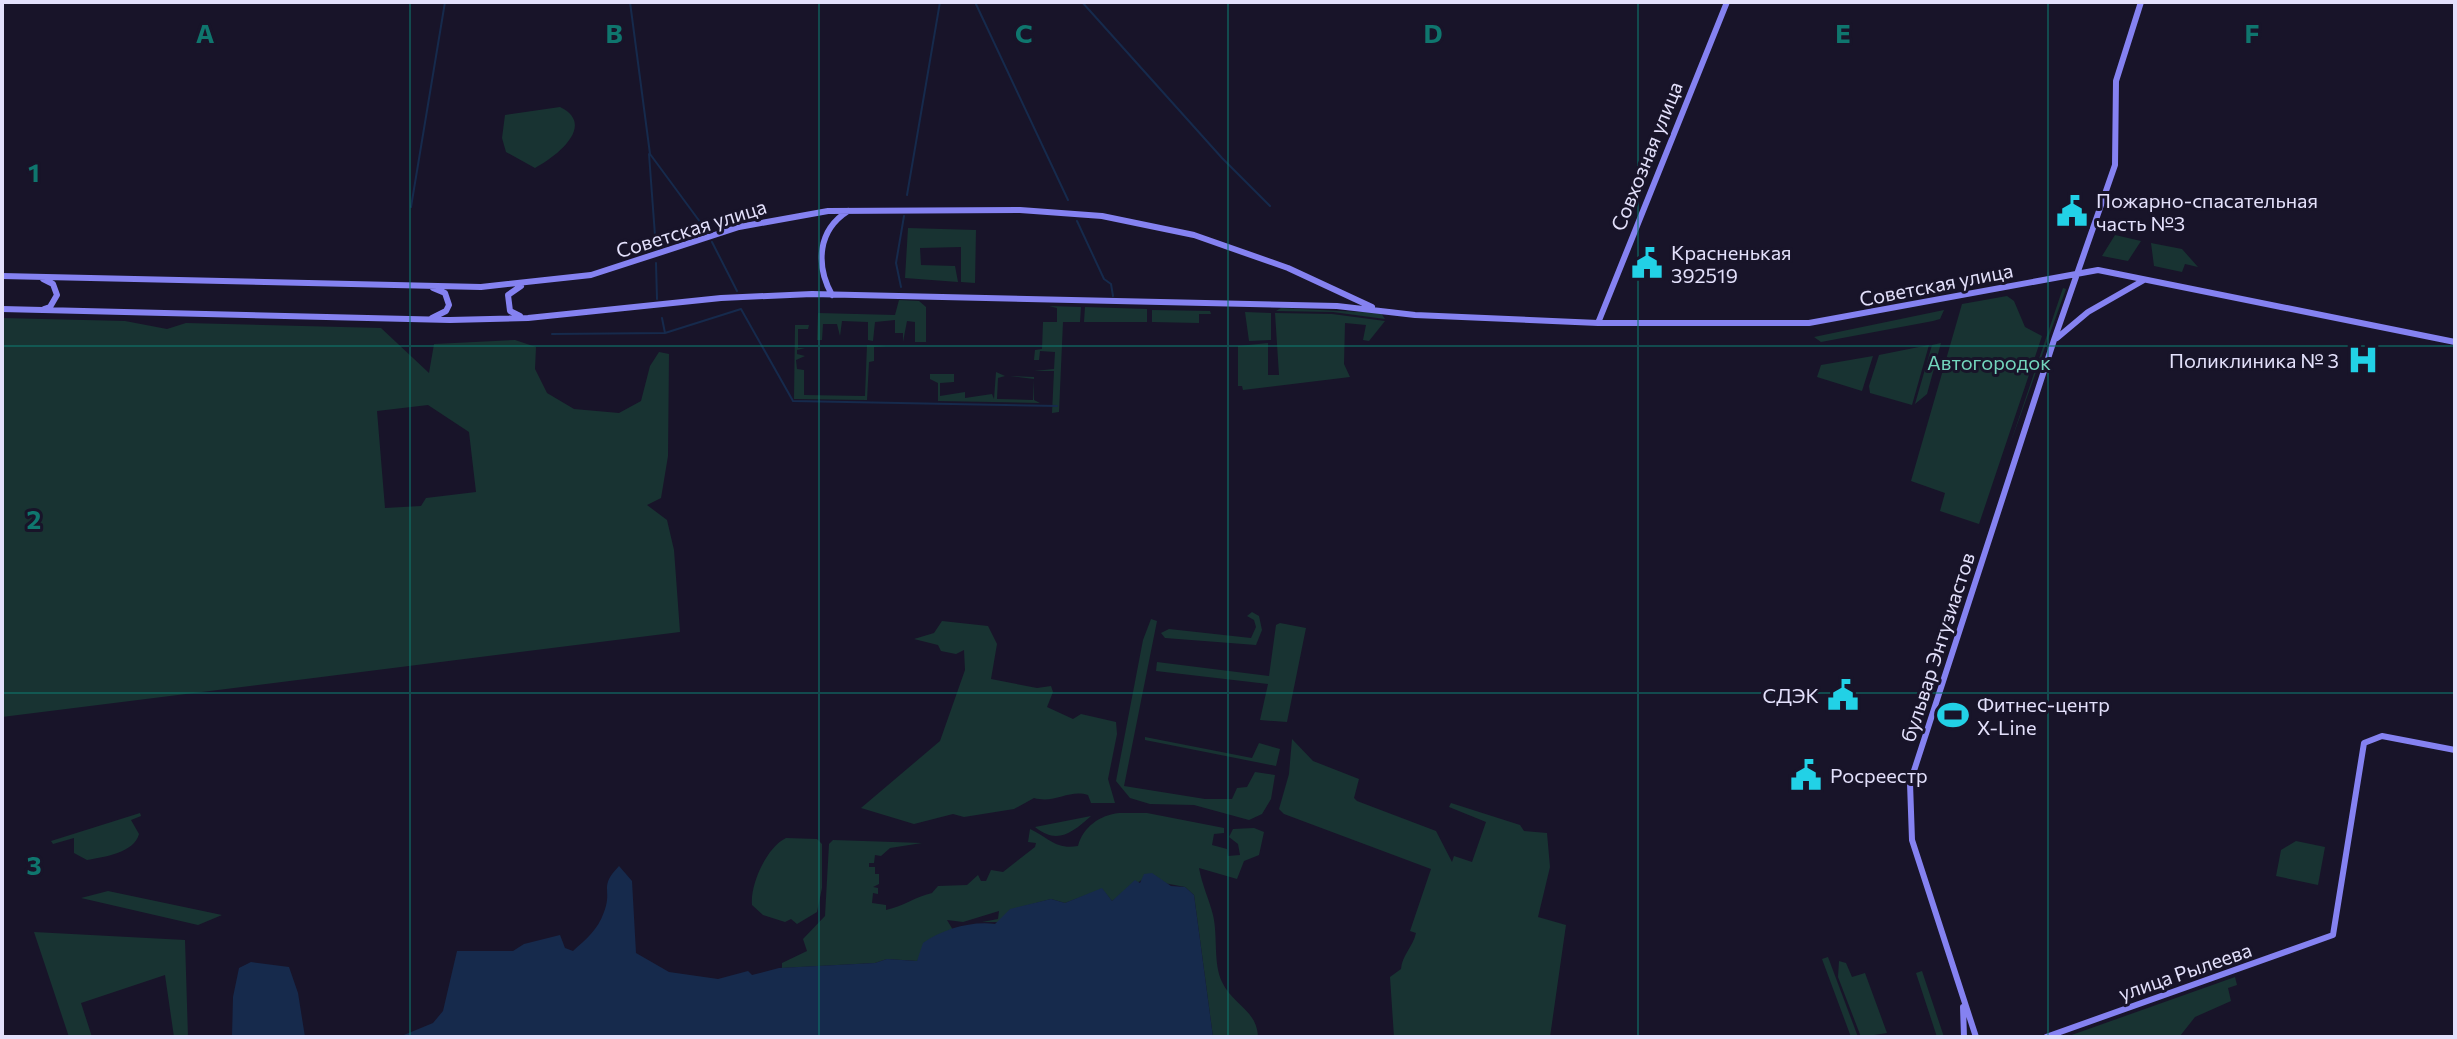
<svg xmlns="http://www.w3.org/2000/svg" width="2457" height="1039" font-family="Commissioner,sans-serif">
	<rect width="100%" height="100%" fill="#181429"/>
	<path fill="#183332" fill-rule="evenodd" d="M560,107C597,125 556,157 535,168L506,152L502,138L505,115Z
		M908,228L976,230L975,283L961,282V247L920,248L921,265L955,266L958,282L905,278Z
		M2115,235L2141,241L2128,261L2102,256Z
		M2151,243L2182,249L2198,267L2185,264L2182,272L2154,266Z
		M2063,288L2066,289L2009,447Z
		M2007,296L2014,301L2025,327L2042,336L1979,524L1940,511L1945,493L1911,481L1962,304Z
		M899,300L919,301L926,307V342H915V322L907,321L903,342V333H895V320L875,322L873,341L868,340V322L842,321L840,336L837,324H823L822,340H817L818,313L895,315Z
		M1049,306L1081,307L1080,322H1063L1059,412L1052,413L1054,371H1034L1054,369L1055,352L1040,351L1039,360H1034L1035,350L1042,349L1043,322H1057V308Z
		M1085,307L1147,309V322H1084Z
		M1281,308L1381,313L1385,319L1333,312L1276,311Z
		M1152,310L1210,311L1211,314H1199V323L1152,322Z
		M1944,310L1940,319L1933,321L1821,342L1814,337Z
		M1245,312L1271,313V340L1249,341Z
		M1275,313L1332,314L1385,321L1369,341L1363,340L1366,325L1345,323L1344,364L1350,377L1243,390L1242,386H1238V346L1268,343V375H1279Z
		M2,318L125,321L167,329L186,323L381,328L429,373L434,344L515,340L536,347L535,369L547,393L574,409L619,413L641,401L650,366L659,352L669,354L668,456L661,498L647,505L667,520L674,550L680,632L2,717ZM428,405L469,432L476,492L426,498L421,506L385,508L377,411Z
		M795,325H809L808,329H798V348H805L797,350V354L805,356L796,360L797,369L804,370V395L865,396L867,345L887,346L874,347V361L869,362L867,400L794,399Z
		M1941,343L1927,394L1915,404L1932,345Z
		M1929,345L1912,405L1870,393L1869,386L1879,355Z
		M1873,356L1862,391L1817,377L1821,365Z
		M996,372L1005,376L998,378L997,399L1033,400L1034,379L1010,376L1034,377V400L1040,403L938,401V383L930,379V374H954V382L940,383V396L965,392V398L992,394L994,399Z
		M1252,612L1259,616L1262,630L1256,645L1165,638L1161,633L1169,629L1251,638L1256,627L1254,620L1247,616Z
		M1151,619L1157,621L1124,786L1205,799H1232L1237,788L1247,787L1255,772L1275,775L1271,799L1262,814L1249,820L1194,805L1150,804L1130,798L1116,781L1143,640Z
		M942,621L988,626L997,644L991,679L1037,688L1051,686L1053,692L1047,707L1073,719L1081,714L1116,722L1117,734L1108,779L1115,803H1091L1088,795C1069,789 1055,804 1034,798L1014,809L964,817L953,814L914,824L861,808L940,741L965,670L964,650L956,654L941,651L938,645L914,639L934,633Z
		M1280,623L1306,628L1287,722L1260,720L1268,684L1156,671L1157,662L1269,676L1276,625Z
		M1145,737L1252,758L1259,743L1280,749L1276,766L1145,740Z
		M1292,739L1313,761L1359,779L1354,798L1357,801L1436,831L1452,862L1454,856L1472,862L1486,822L1449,807L1451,803L1520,825L1524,831L1547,833L1550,867L1538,917L1566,925L1550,1037H1394L1390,977L1401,969C1402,955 1413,947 1416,933L1410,931L1431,869L1284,814L1279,809L1289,774Z
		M140,813L141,816L131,820L139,834C134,853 104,857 87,860L74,853V838L53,844L51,841Z
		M1119,813H1147L1224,828V833L1214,834L1212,845L1227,849L1228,856L1240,855L1238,844L1229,837L1233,829L1254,828L1264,832L1259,855L1244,861L1237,879L1199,868C1202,885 1209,899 1213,915C1218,936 1213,963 1222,982C1233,1005 1257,1010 1258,1037H1213L1194,895L1185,887L1143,879L1112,901L1102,889L1065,903L1051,899L1009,910L1008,922H982L998,919L999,911L963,922L947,920L953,930L930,939L917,961L887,959L875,963L782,968V963L807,951L803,939L825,916L829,844L833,840C864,841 892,842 922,843L890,848L881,856L875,855L874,863H869V867H875V874H879V884L873,887L878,888V894L873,893L872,903L886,905V910C904,906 915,897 932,893L938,886L967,885L978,875L981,881H986L991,870L1003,872L1035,847L1036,843L1028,842L1030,829C1049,838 1056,850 1078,846C1083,827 1100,815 1119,813Z
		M1091,816C1072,833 1057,845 1035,827Z
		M786,838L817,839L822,844V888L817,912L797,924L791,919L785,922L763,915L752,905C750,884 767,847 786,838Z
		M2296,841L2325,847L2318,885L2276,876L2281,850Z
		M108,891L222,915L198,925L81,898Z
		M34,932L185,940L188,1037H174L165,975L81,1003L92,1037H69Z
		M1828,957L1858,1037H1851L1822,959Z
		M1839,961L1846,963L1852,977L1865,973L1887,1033L1861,1037L1838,977Z
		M1922,971L1944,1037H1937L1916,973Z
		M2235,977L2237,985L2228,988L2231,1001L2195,1017L2180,1036L2066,1037Z"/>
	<path fill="#162a4c" d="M619,866L632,881L636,953L669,972L718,979L748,971L752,975L779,968L875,963L887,959L917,961L923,943C943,929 971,921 995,924L1010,909L1051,899L1065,903L1102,888L1112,901L1135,880L1140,883L1144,874L1152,873L1171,886L1185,887L1194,895L1213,1037H399L433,1023L443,1011L457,951H513L524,944L560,935L565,948L573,951C586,939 598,930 604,912C613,888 598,888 619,866Z
		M251,962L289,967L298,993L305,1037H232L233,997L239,968Z"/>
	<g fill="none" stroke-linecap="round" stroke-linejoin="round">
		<path stroke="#162a4c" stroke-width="2" d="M630,2L650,154L706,230
			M975,2L1068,200
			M1082,2L1222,158L1270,206
			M649,154L656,249
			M907,195L940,2
			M411,207L445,2
			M1077,221L1104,279L1111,284L1113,296
			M712,242L737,291
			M656,263L657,299
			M901,287L896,263L904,216
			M665,333L741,309L793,401L1057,406
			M552,334L665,333L662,318"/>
		<path stroke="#8582f1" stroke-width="6" d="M2,276L481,287L591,275L739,227L828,211L1020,210L1102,216L1194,235L1288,268L1372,307
			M43,279L53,284L57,295L50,307L44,309
			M832,295C815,264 818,230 848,211
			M2,309L450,320L528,318L721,298L812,294L1337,306L1415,315L1598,323H1809L2098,270L2455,342
			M520,316L510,311L508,295L521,286
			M432,318L446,311L449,305L445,293L433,288
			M1598,323L1727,2
			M2057,338L2088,312L2144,280
			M1963,1007L1964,1037
			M1976,1037L1912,840L1910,783L2054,340L2115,165L2116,81L2141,2
			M2046,1037L2333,935L2364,743L2382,736L2455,750"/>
	</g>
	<path fill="none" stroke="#0f766e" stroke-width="2" stroke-opacity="0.55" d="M410,2V1037M819,2V1037M1228,2V1037M1638,2V1037M2048,2V1037M2,346H2455M2,693H2455"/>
	<defs>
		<symbol id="civic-bare" viewBox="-9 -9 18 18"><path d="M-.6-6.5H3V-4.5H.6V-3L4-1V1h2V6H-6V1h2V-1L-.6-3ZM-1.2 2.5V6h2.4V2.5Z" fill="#22d1e6" stroke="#181429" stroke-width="2.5" paint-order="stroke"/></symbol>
		<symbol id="hospital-bare" viewBox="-9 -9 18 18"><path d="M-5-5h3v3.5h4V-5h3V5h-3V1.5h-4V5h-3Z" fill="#22d1e6" stroke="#181429" stroke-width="2.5" paint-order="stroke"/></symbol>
		<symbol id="stadium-bare" viewBox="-9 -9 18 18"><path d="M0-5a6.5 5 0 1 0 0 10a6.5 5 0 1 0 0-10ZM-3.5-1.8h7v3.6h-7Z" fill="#22d1e6" stroke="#181429" stroke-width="2.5" paint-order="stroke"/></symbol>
	</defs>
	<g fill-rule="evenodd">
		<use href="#civic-bare" x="2050" y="189" width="44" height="44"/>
		<use href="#civic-bare" x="1625" y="241" width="44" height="44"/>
		<use href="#hospital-bare" x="2341" y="338" width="44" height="44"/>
		<use href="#civic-bare" x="1821" y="673" width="44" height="44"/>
		<use href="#stadium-bare" x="1931" y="693" width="44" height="44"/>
		<use href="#civic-bare" x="1784" y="753" width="44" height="44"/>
	</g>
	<g text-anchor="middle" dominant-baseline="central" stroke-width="6" stroke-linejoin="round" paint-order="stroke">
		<g font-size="20" fill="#e3e0fb" stroke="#181429">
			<text transform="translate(1646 156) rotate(-68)">Совхозная улица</text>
			<text transform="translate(691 228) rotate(-17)">Советская улица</text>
			<text transform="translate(1936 284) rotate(-11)">Советская улица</text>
			<text transform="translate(1937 647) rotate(-72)">бульвар Энтузиастов</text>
			<text transform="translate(2185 971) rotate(-19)">улица Рылеева</text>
		</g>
		<g font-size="20" fill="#e3e0fb" stroke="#181429" text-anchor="start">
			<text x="2096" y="200">Пожарно-спасательная<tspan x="2096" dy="23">часть №3</tspan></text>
			<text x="1671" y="252">Красненькая<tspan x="1671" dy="23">392519</tspan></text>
			<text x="2339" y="360" text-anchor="end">Поликлиника № 3</text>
			<text x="1819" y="695" text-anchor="end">СДЭК</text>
			<text x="1977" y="704">Фитнес-центр<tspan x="1977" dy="23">X-Line</tspan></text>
			<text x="1830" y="775">Росреестр</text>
		</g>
		<g font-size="20" fill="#73d5bd" stroke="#181429">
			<text x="1989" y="362">Автогородок</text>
		</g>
	</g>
	<g font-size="26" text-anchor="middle" font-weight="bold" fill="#0f766e" stroke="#181429" stroke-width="6" stroke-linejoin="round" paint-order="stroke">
		<text x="205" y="43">A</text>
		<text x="614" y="43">B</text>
		<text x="1024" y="43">C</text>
		<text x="1433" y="43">D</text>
		<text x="1843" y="43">E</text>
		<text x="2252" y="43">F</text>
		<text x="34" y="182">1</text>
		<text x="34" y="529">2</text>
		<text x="34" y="875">3</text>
	</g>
	<rect width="2457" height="1039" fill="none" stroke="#e3e0fb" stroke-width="8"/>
</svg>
